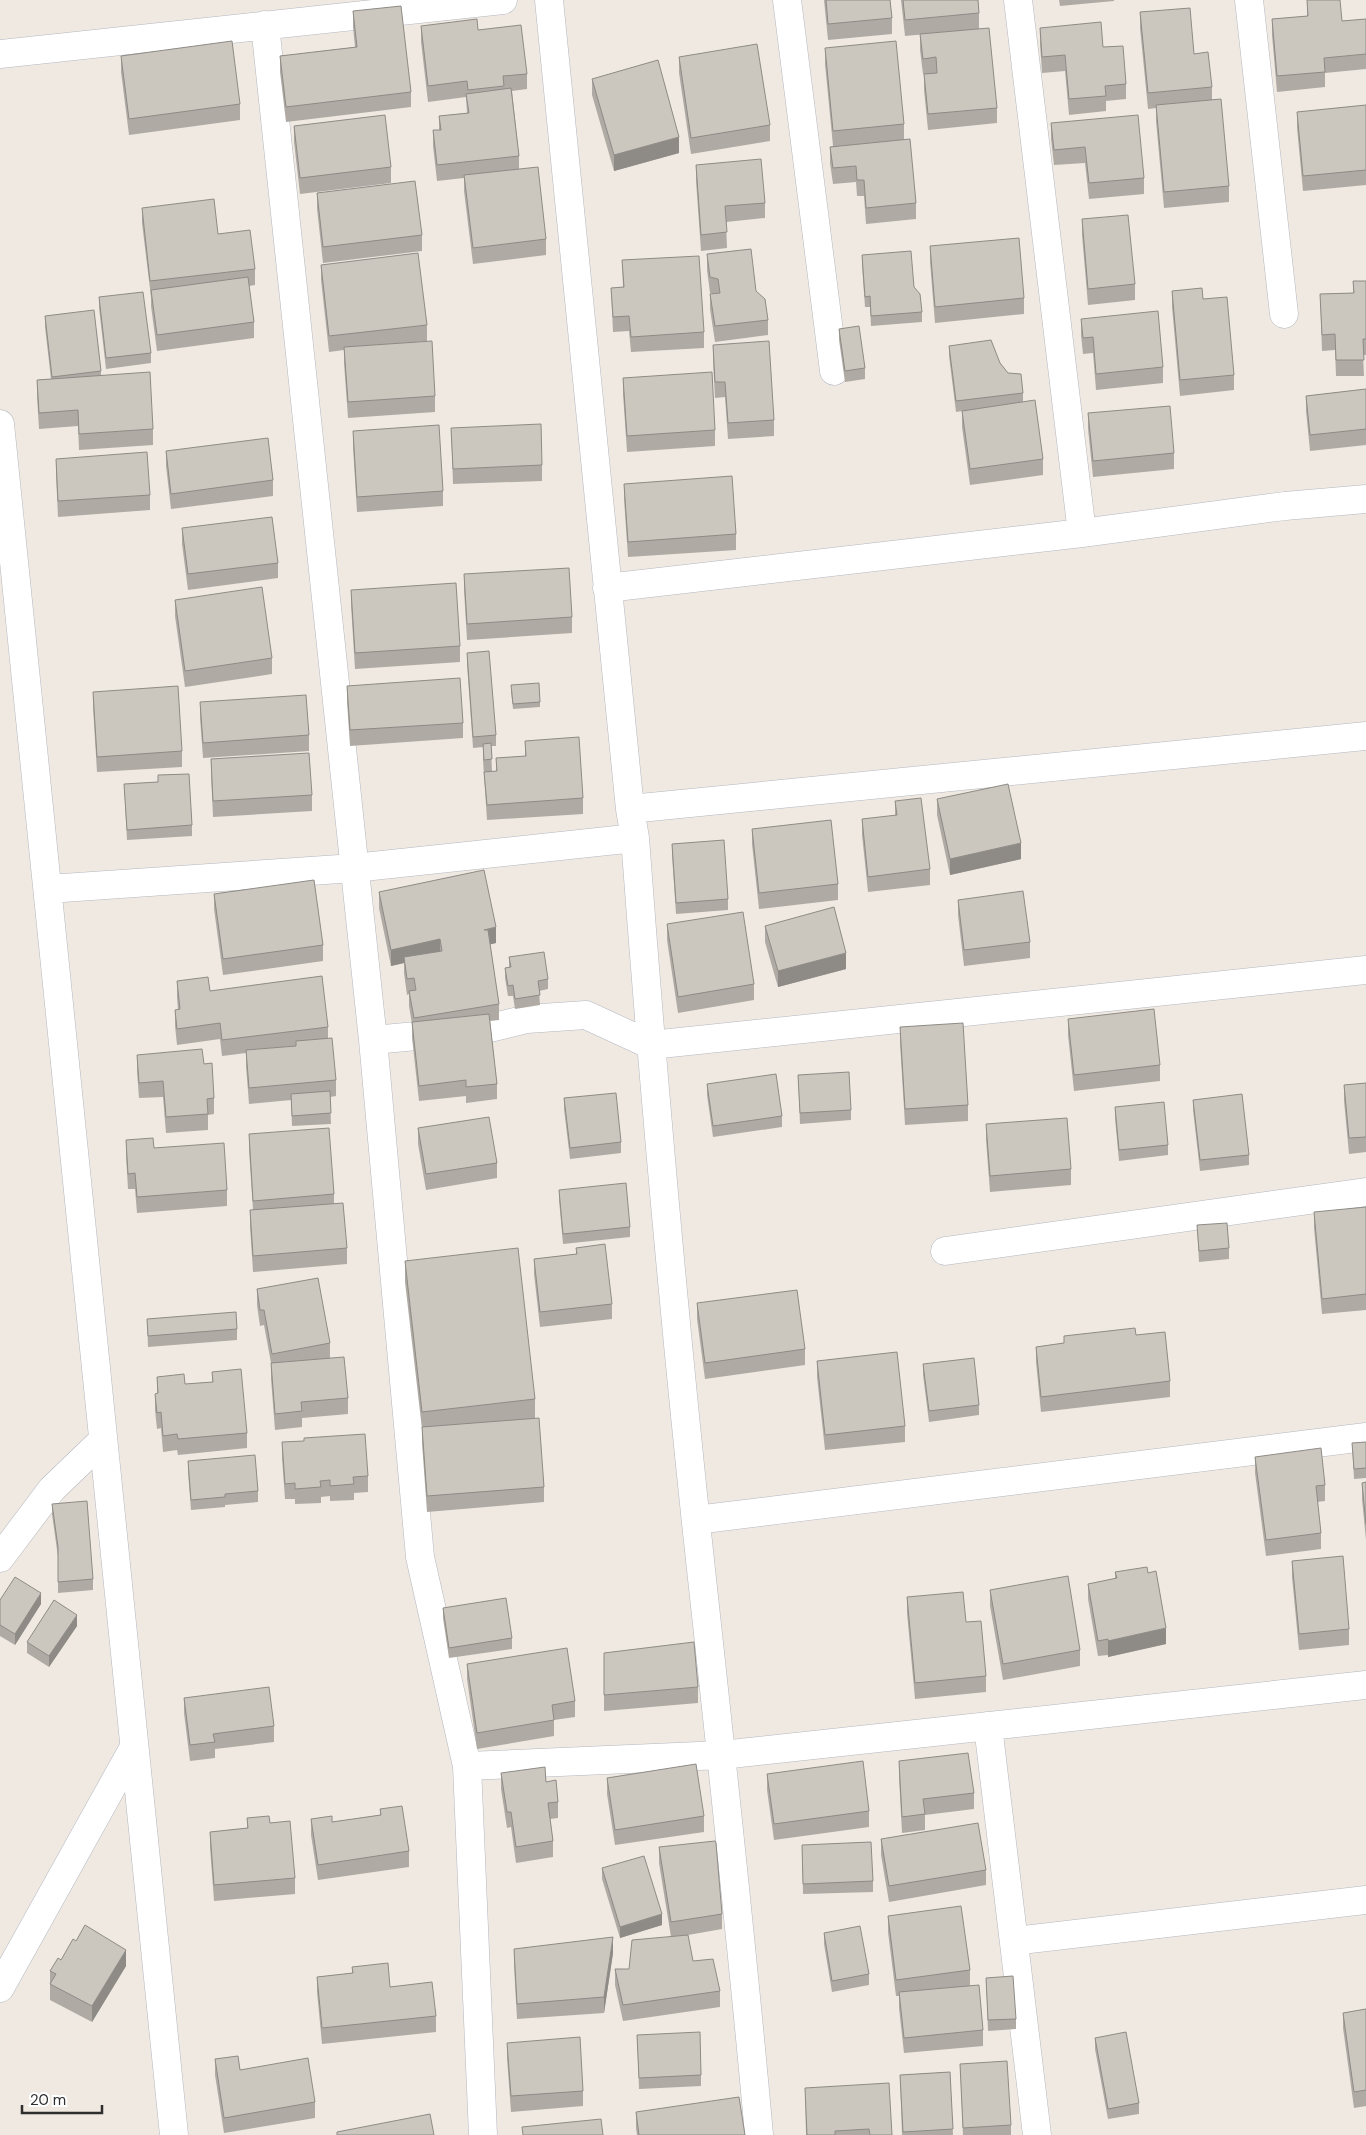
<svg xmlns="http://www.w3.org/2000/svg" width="1366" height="2135" font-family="'DM Sans',sans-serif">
	<rect width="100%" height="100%" fill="#efe9e1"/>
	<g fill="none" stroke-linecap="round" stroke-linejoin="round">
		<defs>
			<path id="minor" d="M549,0L630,809L635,838C652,1066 672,1295 696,1523C718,1727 741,1931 759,2135
				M787,0L834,371
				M1018,0L1082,533
				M1249,0L1284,314
				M265,25L373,1040L420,1557L467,1766L483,2135
				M0,54L503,0
				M0,424L174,2135
				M607,588L1082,533L1285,506L1366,499
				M630,809L1366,736
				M48,889L354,868L635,838
				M373,1040L482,1030L527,1019L586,1015L651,1045L1366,970
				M945,1251L1366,1192
				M696,1520L1366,1437
				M0,1558L52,1489L102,1441
				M988,1726L1037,2135
				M467,1766L722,1755L1366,1685
				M1014,1941L1366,1900
				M0,1988L133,1749"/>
		</defs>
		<use href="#minor" stroke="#b4b7c1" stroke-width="29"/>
		<use href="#minor" stroke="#fff" stroke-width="28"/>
	</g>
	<path fill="#afaba4" d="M824,0H890L892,18V34L828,40Z
		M901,0H978L979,13V29L905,36Z
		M1059,0H1114V1L1060,6Z
		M1307,0L1342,21L1366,19V69L1325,73V87L1277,92L1272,35V19L1307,16Z
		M353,11L411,92V107L286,122L280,72V56L355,47L353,27Z
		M1140,12L1194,54L1212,87V100L1229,186V202L1164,208L1156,121V108L1148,109L1140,28Z
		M421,26L478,30L527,74V89L512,91L519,156V169L546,239V255L473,264L464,191V178L437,181L433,146V130H439V116L467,113L466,97L428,102L421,42Z
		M1040,28L1103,47L1126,84V99L1106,101V111L1069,115L1065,71L1042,73L1040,44Z
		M920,34L997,108V123L928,130L924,90V74H923L920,50Z
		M825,48L904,124V140L916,203V219L866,224L864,196H857L856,182L833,184L830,163V147L833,146L825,64Z
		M121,56L240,104V120L129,135L121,72Z
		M679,57L770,125V141L691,154L679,73Z
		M592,79L679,153L614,171L592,95Z
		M1366,105V185L1303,191L1297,128V112Z
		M1051,123L1144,178V194L1089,199L1085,163L1054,165L1051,139Z
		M294,126L391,167V183L300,194L294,142Z
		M696,165L765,203V218L726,222L727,248L701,251L696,181Z
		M317,193L422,235V251L323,263L317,209Z
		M142,208L218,234L255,269V285L249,286L254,322V338L157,351L151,306V297L142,223Z
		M1082,219L1135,284V300L1088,305L1082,235Z
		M930,246L1024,298V314L935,323L930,262Z
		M707,254L756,291L768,320V335L715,342L710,309V294L713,293H710L707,270Z
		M862,255L914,287L922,312V322L871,326L870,307H865L862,265Z
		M622,260L704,332V348L631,352L629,331L613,332L611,288L623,287Z
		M321,265L427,325V341L416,342L435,396V412L348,418L344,363V350L329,352L321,280Z
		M1353,281H1366V355H1363L1364,376H1336L1335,350L1322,351L1320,294L1353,293Z
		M1172,291L1203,299L1234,375V390L1180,396L1172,307Z
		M99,297L151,353V363L106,369L99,308Z
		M45,316L101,371V376L153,429V445L79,450L78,426L39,429L37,396V380L51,379L45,327Z
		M1081,319L1163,367V383L1096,390L1093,353L1083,354L1081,335Z
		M839,329L865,368V379L845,382L839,340Z
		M713,345L774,420V436L728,439L725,397L715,398L713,361Z
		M949,346L1000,363L1023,393V402L1043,459V475L970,485L962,427V411L956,412L949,356Z
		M623,378L715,430V446L627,452L623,394Z
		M1366,389V445L1310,451L1306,411V396Z
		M1088,413L1174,453V469L1093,477L1088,429Z
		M451,428L542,465V481L453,484Z
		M353,431L443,491V506L357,512L353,447Z
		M166,451L273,480V496L171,509L166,466Z
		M56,459L150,495V510L58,517L56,475Z
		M624,484L736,534V550L628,557L624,499Z
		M182,528L278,563V578L188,590L182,544Z
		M464,574L572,617V633L467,640L464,590Z
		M351,590L460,646V662L355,669L351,605Z
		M175,600L272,658V674L185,687L175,616Z
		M467,653L496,735V746H491L492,772L496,771V758L525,756V741L583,798V814L487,820L483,760V747L473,748L467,664Z
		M347,686L463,723V738L350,746L347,701Z
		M511,691L540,702V707L513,709Z
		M93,692L182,751V767L97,772L93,707Z
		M200,702L309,735V751L203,758L200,718Z
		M211,759L312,795V811L213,817L211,775Z
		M158,782L192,825V836L127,840L124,784Z
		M937,799L1021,859L950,875L937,815Z
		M895,801L930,869V885L868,892L862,835V819L895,816Z
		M752,829L838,884V900L759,909L752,844Z
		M672,844L728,899V910L676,914L672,855Z
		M379,892L496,943L490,944L499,1004V1020L490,1021L497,1084V1099L466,1103V1096L419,1101L412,1038V1024L409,1006V994L407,995L404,973V963L391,966L379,908Z
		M214,894L323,945V961L223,975L214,909Z
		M958,900L1030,942V958L964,966L958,915Z
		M667,924L754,984V1000L678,1013L667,940Z
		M765,926L846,969L778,987L765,942Z
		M509,957L548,979V989L539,991L540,1005L515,1009L513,996H508L505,978V968L509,967Z
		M177,981L328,1027V1038L336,1080V1096L330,1097L331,1124L292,1126L291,1100L249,1104L246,1066V1053L222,1056L220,1039L177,1045L175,1026V1010H178L177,997Z
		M1068,1019L1160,1065V1081L1074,1091L1068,1035Z
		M900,1027L968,1105V1121L905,1125L900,1043Z
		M137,1055L204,1064L214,1098V1114L208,1115V1130L166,1133L163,1097L139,1098L137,1071Z
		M798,1075L851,1110V1120L800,1124Z
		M1366,1083V1152L1349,1154L1344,1101V1085Z
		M707,1084L782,1116V1127L713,1137L707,1095Z
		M564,1098L621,1142V1153L570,1159L564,1109Z
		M1193,1100L1249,1155V1165L1200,1171L1193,1110Z
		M1115,1107L1168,1145V1155L1119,1161L1115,1118Z
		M986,1124L1071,1169V1185L990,1192L986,1140Z
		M418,1128L497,1163V1178L426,1190L418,1144Z
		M249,1134L334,1194V1203L347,1248V1264L253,1272L250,1226V1210H253L249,1150Z
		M126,1140L154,1148L227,1190V1206L137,1213L135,1189H128L126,1156Z
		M559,1190L630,1227V1237L563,1244L559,1200Z
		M1366,1210V1310L1322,1314L1314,1228V1212Z
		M1197,1225L1229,1248V1259L1199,1262Z
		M576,1248L612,1304V1319L540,1327L534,1274V1259L576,1254Z
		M405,1261L535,1399V1418L544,1487V1502L427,1512L422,1443V1429L405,1282Z
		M257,1289L330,1343V1358L348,1398V1414L302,1418V1427L275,1430L271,1379V1363L264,1325L260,1326L257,1305Z
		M697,1303L805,1349V1365L705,1379L697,1319Z
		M147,1319L237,1329V1340L148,1347Z
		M1136,1335L1170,1381V1397L1041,1412L1036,1362V1347L1064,1343V1336Z
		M817,1361L905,1426V1442L825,1450L817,1377Z
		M923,1364L979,1405V1415L929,1422L923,1375Z
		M212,1372L247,1433V1448L178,1455L177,1450L163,1452L161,1428L157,1429L155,1410V1394H157V1377L185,1384L212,1382Z
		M282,1442L368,1476V1492L354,1493V1500L330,1501V1496L321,1497V1503L295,1504V1499H285L282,1458Z
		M1366,1442V1478L1354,1479L1352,1443Z
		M1255,1457L1325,1485V1501L1317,1502L1321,1533V1549L1266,1556L1255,1473Z
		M188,1461L258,1491V1502L225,1505V1507L191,1510L188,1472Z
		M1366,1482V1540L1362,1499V1483Z
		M52,1504L93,1579V1590L58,1593V1557L52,1514Z
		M1292,1561L1349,1629V1645L1299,1650L1292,1577Z
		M1115,1572L1166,1644L1108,1657V1655L1098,1656L1088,1599V1584L1115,1579Z
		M990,1590L1080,1650V1666L1003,1680L990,1606Z
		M907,1597L966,1622L986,1676V1692L915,1699L907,1613Z
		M0,1600L41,1604L15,1645L0,1636Z
		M443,1608L512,1638V1649L449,1658L443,1618Z
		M77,1626L49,1667L27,1653V1642Z
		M467,1664L575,1701V1717L554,1720V1736L477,1749L467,1679Z
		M698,1687V1703L604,1711V1695Z
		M184,1698L274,1726V1742L215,1749V1758L190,1761L184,1713Z
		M899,1761L974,1793V1809L925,1815V1830L902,1833L899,1777Z
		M501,1773L546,1782L558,1802V1818L550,1819L553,1841V1857L516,1863L511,1827L507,1828L501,1789Z
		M767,1774L869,1811V1827L774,1840L767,1790Z
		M607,1778L704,1816V1832L615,1845L607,1794Z
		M380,1809L409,1851V1867L318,1880L311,1835V1819L332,1822L380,1815Z
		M247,1818L270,1823L295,1878V1894L214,1901L210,1847V1832L247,1828Z
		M881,1839L986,1870V1885L889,1902L881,1855Z
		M802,1845L873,1881V1892L803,1894Z
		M659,1847L722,1914V1929L688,1935L693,1961L720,1991V2007L623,2021L615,1985V1969H629L671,1937L659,1863Z
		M602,1868L662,1925L620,1938L602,1879Z
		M888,1916L970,1970V1986L983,2030V2046L904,2053L899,2008V1996H896L888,1932Z
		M824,1933L869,1974V1985L832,1992L824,1944Z
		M514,1949L613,1953L604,2013L517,2019L514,1965Z
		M61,1960L126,1966L92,2022L50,2000V1971Z
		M352,1967L390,1987L436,2016V2032L322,2044L317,1992V1977L352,1973Z
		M986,1978L1016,2019V2029L988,2031Z
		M1366,2009V2106L1354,2108L1343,2028V2013Z
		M637,2035L701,2075V2086L639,2089Z
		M1095,2038L1139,2103V2114L1108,2119L1095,2049Z
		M507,2043L583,2091V2106L511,2112L507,2058Z
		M215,2059L240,2070L315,2102V2118L224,2133L215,2075Z
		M960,2064L1011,2125V2135H963Z
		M950,2072L953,2135H902L900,2075Z
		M805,2088L892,2135H806Z
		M636,2112L745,2135H637L636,2128Z"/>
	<path fill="#8e8b86" d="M679,137V153L614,171V155Z
		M1021,843V859L950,875V859Z
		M496,927V943L484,946V930Z
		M440,939V955L404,957V963L391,966V950Z
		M846,953V969L778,987V971Z
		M41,1593V1604L15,1645V1634Z
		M77,1615V1626L49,1667V1656Z
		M1166,1628V1644L1108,1657V1641Z
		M662,1914V1925L620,1938V1927Z
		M613,1937V1953L604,2013V1997Z
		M126,1950V1966L92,2022V2006Z"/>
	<path fill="#cbc7bf" stroke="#8e8b86" d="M826,0H890L892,18L828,24Z
		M903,0H978L979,13L905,20Z
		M1307,0H1340L1342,21L1366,19V54L1324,58L1325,72L1277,76L1272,19L1308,16Z
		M401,6L411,92L286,107L280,56L357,47L353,11Z
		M1190,8L1194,54L1208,52L1212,87L1148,93L1140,12Z
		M477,19L478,30L521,25L527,74L503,76L504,86L468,90L467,81L428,86L421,26Z
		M1101,22L1103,47L1123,46L1126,84L1105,86L1106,96L1069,99L1065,55L1042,57L1040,28Z
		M989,28L997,108L928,114L924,74L937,73L936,57L923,59L920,34Z
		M232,41L240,104L129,119L121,56Z
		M896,41L904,124L833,131L825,48Z
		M757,44L770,125L691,138L679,57Z
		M658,60L679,137L614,155L592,79Z
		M511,88L519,156L437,165L433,130H441L439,116L469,113L466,94Z
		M1221,99L1229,186L1164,192L1156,105Z
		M1366,105V170L1303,176L1297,112Z
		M385,115L391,167L300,178L294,126Z
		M1138,115L1144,178L1089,183L1085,147L1054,150L1051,123Z
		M910,139L916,203L866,208L864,180H857L856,166L833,168L830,147Z
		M761,159L765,203L725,206L727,232L701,235L696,165Z
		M538,167L546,239L473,248L464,175Z
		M415,181L422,235L323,247L317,193Z
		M214,199L218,234L250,230L255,269L150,281L142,208Z
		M1128,215L1135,284L1088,289L1082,219Z
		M1019,238L1024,298L935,307L930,246Z
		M751,249L756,291L765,299L768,320L715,326L710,294L720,293L718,279L710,277L707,254Z
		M911,251L914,287L920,294L922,312L871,316L870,296L865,297L862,255Z
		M418,253L427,325L329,336L321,265Z
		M699,256L704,332L631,337L629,316L613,317L611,288L624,287L622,260Z
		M248,277L254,322L157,335L151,290Z
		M1353,281H1366V339H1363L1364,360H1336L1335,334L1322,335L1320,294L1354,293Z
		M1202,288L1203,299L1227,297L1234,375L1180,380L1172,291Z
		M143,292L151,353L106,358L99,297Z
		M94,310L101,371L52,377L45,316Z
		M1158,311L1163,367L1096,374L1093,337L1083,338L1081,319Z
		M859,326L865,368L845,371L839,329Z
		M991,340L1000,363L1008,373L1021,374L1023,393L956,401L949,346Z
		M432,341L435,396L348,402L344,347Z
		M769,341L774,420L728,423L725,382H715L713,345Z
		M150,372L153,429L79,434L78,410L39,413L37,380Z
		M712,372L715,430L627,436L623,378Z
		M1366,389V429L1310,435L1306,396Z
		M1035,400L1043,459L970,469L962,411Z
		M1170,406L1174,453L1093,461L1088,413Z
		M541,424L542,465L453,469L451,428Z
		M439,425L443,491L357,497L353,431Z
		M268,438L273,480L171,494L166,451Z
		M147,452L150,495L58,501L56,459Z
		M732,476L736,534L628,542L624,484Z
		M272,517L278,563L188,574L182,528Z
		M569,568L572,617L467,624L464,574Z
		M456,583L460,646L355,653L351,590Z
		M262,587L272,658L185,671L175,600Z
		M489,651L496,735L473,737L467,653Z
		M460,678L463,723L350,730L347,686Z
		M539,683L540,702L513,704L511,685Z
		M178,686L182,751L97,757L93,692Z
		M306,695L309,735L203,743L200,702Z
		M579,737L583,798L487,805L484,772L497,771L496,758L526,756L525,741Z
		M491,743L492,759L484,760L483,744Z
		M309,753L312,795L213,801L211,759Z
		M189,774L192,825L127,830L124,784L158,782V775Z
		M1008,784L1021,843L950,859L937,799Z
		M921,798L930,869L868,877L862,819L897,815L895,801Z
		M831,820L838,884L759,893L752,829Z
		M724,840L728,899L676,903L672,844Z
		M484,870L496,927L484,930H488L499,1004L414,1018L409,991L416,990L414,978L407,979L404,957L442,951L440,939L391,950L379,892Z
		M314,880L323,945L223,959L214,894Z
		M1023,891L1030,942L964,950L958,900Z
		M834,907L846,953L778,971L765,926Z
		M743,912L754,984L678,997L667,924Z
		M544,952L548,979L538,981L540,995L515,999L513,985L508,986L505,968L511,967L509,957Z
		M322,976L328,1027L222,1040L220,1023L177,1029L175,1010L180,1009L177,981L208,977L210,991Z
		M1154,1009L1160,1065L1074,1075L1068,1019Z
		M489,1014L497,1084L466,1087V1080L419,1086L412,1022Z
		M963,1023L968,1105L905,1109L900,1027Z
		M332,1038L336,1080L249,1088L246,1050L296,1046V1041Z
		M202,1049L204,1064L212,1063L214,1098L207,1099L208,1114L166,1117L163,1081L139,1083L137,1055Z
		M849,1072L851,1110L800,1113L798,1075Z
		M776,1074L782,1116L713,1126L707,1084Z
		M1366,1083V1137L1349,1138L1344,1085Z
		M330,1091L331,1113L292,1116L291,1094Z
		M616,1093L621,1142L570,1148L564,1098Z
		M1242,1094L1249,1155L1200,1160L1193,1100Z
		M1164,1102L1168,1145L1119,1150L1115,1107Z
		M489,1117L497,1163L426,1174L418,1128Z
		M1067,1118L1071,1169L990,1176L986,1124Z
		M329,1128L334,1194L253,1201L249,1134Z
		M153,1138L154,1148L224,1143L227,1190L137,1197L135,1173L128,1174L126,1140Z
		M626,1183L630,1227L563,1234L559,1190Z
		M343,1203L347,1248L253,1256L250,1210Z
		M1366,1207V1294L1322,1299L1314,1212Z
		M1227,1223L1229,1248L1199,1251L1197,1225Z
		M605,1244L612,1304L540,1312L534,1259L577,1254L576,1248Z
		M518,1248L535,1399L422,1412L405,1261Z
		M318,1278L330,1343L272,1354L264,1310H260L257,1289Z
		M797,1290L805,1349L705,1363L697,1303Z
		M236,1312L237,1329L148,1336L147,1319Z
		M1135,1328L1136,1335L1165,1332L1170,1381L1041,1397L1036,1347L1064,1343V1336Z
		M897,1352L905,1426L825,1435L817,1361Z
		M344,1357L348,1398L301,1402L302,1411L275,1414L271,1363Z
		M974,1358L979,1405L929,1411L923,1364Z
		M241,1369L247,1433L178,1439L177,1434L163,1436L161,1412L157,1413L155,1394L158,1393L157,1377L184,1374L185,1384L213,1382L212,1372Z
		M539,1418L544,1487L427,1496L422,1427Z
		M365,1434L368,1476L353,1477L354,1484L330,1486V1480L320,1481L321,1487L295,1489V1483L285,1484L282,1442L304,1441V1438Z
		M1366,1442V1468L1354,1469L1352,1443Z
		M1321,1448L1325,1485L1316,1486L1321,1533L1266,1540L1255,1457Z
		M255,1455L258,1491L225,1494V1497L191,1500L188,1461Z
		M1366,1482V1524L1362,1483Z
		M87,1501L93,1579L58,1582V1547L52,1504Z
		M1343,1556L1349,1629L1299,1634L1292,1561Z
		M1147,1567L1148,1573L1156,1571L1166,1628L1108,1641V1639L1098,1641L1088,1584L1117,1578L1115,1572Z
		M1068,1576L1080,1650L1003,1664L990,1590Z
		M15,1577L41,1593L15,1634L0,1625V1600Z
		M963,1592L966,1622L981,1621L986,1676L915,1683L907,1597Z
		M506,1598L512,1638L449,1648L443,1608Z
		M54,1600L77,1615L49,1656L27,1642Z
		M694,1642L698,1687L604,1695V1653Z
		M567,1648L575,1701L552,1705L554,1720L477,1733L467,1664Z
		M269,1687L274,1726L213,1734L215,1742L190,1745L184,1698Z
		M968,1753L974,1793L923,1799L925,1814L902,1817L899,1761Z
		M863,1761L869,1811L774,1824L767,1774Z
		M696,1764L704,1816L615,1830L607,1778Z
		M545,1767L546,1782L556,1780L558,1802L548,1803L553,1841L516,1847L511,1812H507L501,1773Z
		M402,1806L409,1851L318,1865L311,1819L332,1816V1822L381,1815L380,1809Z
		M269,1816L270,1823L290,1821L295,1878L214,1885L210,1832L248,1828L247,1818Z
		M978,1823L986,1870L889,1886L881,1839Z
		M715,1841L716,1843L722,1914L671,1922L659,1847Z
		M871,1842L873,1881L803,1884L802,1845Z
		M644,1856L662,1914L620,1927L602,1868Z
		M961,1906L970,1970L896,1980L888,1916Z
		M85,1925L126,1950L92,2006L50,1984L56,1974L50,1971L58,1958L61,1960L73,1939L76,1941Z
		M860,1926L869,1974L832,1981L824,1933Z
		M688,1935L693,1961L713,1959L720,1991L623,2005L615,1969H629L632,1940Z
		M613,1937L604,1997L517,2004L514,1949Z
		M388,1963L390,1987L432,1982L436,2016L322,2028L317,1977L353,1973L352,1967Z
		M1013,1976L1016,2019L988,2020L986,1978Z
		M979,1985L983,2030L904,2038L899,1992Z
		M1366,2009V2090L1354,2092L1343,2013Z
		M700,2032L701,2075L639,2078L637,2035Z
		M1126,2032L1139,2103L1108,2109L1095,2038Z
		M580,2037L583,2091L511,2096L507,2043Z
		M238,2056L240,2070L308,2058L315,2102L224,2118L215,2059Z
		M1007,2061L1011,2125L963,2128L960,2064Z
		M950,2072L953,2129L903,2132L900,2075Z
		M889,2083L892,2135H870L869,2129L835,2131V2135H807L805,2088Z
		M739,2097L745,2135H639L636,2112Z
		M430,2114L434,2135H337V2132Z
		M601,2119L603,2135H523L522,2127Z"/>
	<path d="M22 2105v8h80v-8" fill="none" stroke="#2e2e2e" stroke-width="2.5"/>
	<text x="30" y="2105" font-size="15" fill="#2e2e2e" stroke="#ffffff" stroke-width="4" paint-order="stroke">20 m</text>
</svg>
